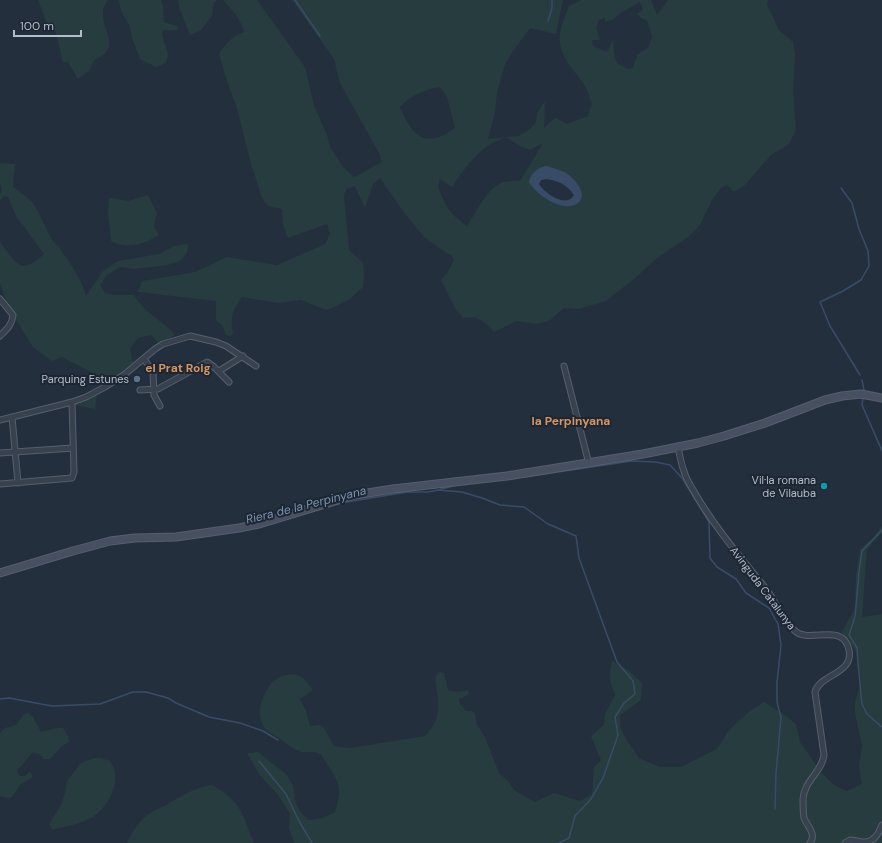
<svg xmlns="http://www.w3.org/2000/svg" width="882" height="843" font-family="'DM Sans',sans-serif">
	<rect width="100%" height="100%" fill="#242f3e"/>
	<path fill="#263c3f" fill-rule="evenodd" d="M38,0H108C106,3 103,8 103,12C102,33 123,48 94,60L89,71L78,79L68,62H63L56,33L48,26Z
		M118,0H161L163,6L164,22L179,27L177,30H163L162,35L168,54L166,63L156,67L140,59L132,38L130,26L123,15Z
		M178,0H217L214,2L212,16L201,30L190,35L179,7Z
		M223,0H257L305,67L314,105L327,135L330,147L344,168L354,177C365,173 369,167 381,163L380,155L340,83L334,59L292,0H563L556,34L530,28L509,57L504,67L497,93L495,112L488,139L518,136L529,130L536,122L537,113L545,101L544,128L555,118L567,124L588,116L592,104C590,98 588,92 585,86C576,72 562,60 560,43C558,33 565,16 569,6L582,0H651L657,15L668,0H768L767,4L779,30L793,42L795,54L793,90L796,130L789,144L771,155L745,185L734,192L727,185L721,188L712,200L700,225L688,237L657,258L634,279L606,301L579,309L564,308L549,321L537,324L517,321L494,332C485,322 478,315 463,318L456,310L441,280L448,272L454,260L451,255L445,252L424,237L405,214L380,178L373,184L365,208L355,186L346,189L344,196L349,250L363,263L364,274L363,287L350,299L332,308L326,310L301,300L279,303L242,297C232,311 230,317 233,334L230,336L226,335L222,325L216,320V301L138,292L142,281L195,272L227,257L277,265L325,244L330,234L327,224L288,238L283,224L282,209L268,206L262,198L251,164L237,108L227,81L219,54C226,43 232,36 244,32C241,19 232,10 223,0ZM640,2L643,10L637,14L643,19L647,20L652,37L648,48L637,55L633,68L628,69L618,64L615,59L613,40L607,52L593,46L592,40H600L596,28L599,20L605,18V22L614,19L619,14ZM440,87L447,97L455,128C425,150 412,136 400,107C410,96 425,89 440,87ZM506,137L520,146L530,150L543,143L520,181C514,181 506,181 501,183C485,191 476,213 467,226C449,213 445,206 438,186L440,179L452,187C462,172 473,156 489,145C494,141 501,140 506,137ZM547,179C559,181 567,185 575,195C566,208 544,194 539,183L541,180Z
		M0,163L15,164L13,187C18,191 23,194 28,198C40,209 44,227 53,241C55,244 59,247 61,250C70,263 83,281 86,296L103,271L118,261L159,254L174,246L188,244L187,253L180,261L168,265L134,269L120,267L106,276L100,285L105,293L115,295H133L145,309L173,332L174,335L171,338L158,343L152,335L138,338L130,348L133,363L110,380L104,379L62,357L52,361L33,347L8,307L0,283V242C16,262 20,277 44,254L16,216L8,197L4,196L0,200V195L2,190L0,183Z
		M148,195L157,213L154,226L159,235C145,244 126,250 111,241L108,214L109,199L112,198L128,201Z
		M97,394L95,409L74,405V404Z
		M882,526V533L867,549L862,617L882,614V843H294L289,828L290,814L278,795L259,774L247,753L258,752L287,775L293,786L296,804L302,814L308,820C318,820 326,817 335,812C342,791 340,782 327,764C325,761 322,754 318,753C313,751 307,753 302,752C293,749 286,744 279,738C274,735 267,731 264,727C255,714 262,696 270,685C278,675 292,671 303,678C306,681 310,686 313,690L300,699L306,711L310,726L320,725L324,728L334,746L350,748L425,736C444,716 438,702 435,677L439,672L444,673L448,690L458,692L468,690L469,694L459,699L460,704L466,711H472L475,714L477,725L485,737L499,773L508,781L514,790L535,802L554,793L580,801L592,794L594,767L601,760L591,736L604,725L605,714L615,695C610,681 608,675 612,661L628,670L642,683L641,700L620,715V727L626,739L639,758L660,767H681L717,749L729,730L750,711L764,702L786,716L796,724L800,742L821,772L834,785L847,791L862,784L859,766L862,745L855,713V702L860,685L858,662L856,652L842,632L855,608L856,576L860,549L873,538Z
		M28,713L33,717L41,732L57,728H63L68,736L69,742L61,747L50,759H44L40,755L33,752L17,771L20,776H25L30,771L33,777L21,784L12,797L7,798L0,796V733L5,728L16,725L24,714Z
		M94,758H101L110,761C112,765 115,769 115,773C117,790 106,809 91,818C79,825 65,826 52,830L49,824L60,807L65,793L67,781L81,763Z
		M212,785C242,802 242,814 254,843H127C132,831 141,818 152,812C158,808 164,807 169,803C185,794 194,788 212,785Z"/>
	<path fill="#394c67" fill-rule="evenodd" d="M547,166C552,168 557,169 562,171C571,174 589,193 579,202C565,215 536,195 529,182C531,173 538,167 547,166ZM547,179C559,181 567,185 574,195C567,209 544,193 539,184L541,180Z"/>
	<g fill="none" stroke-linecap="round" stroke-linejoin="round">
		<path stroke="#394c67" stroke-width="1.5" d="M295,0L320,36
			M548,21L552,8V0
			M841,188L852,203L859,229L868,251L869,266L861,280L843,291L820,302L830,326L860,375
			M862,380L864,390
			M863,398L862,405L882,451
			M524,477L632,461L656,462L670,465L682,478L709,522L710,558L717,567L736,579L746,593L769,608L778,624L781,645L777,682V702L781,718L776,773L775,809
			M441,489L462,484
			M341,503L407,492H428L438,490L462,492L482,498L500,505L524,507L548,524L576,536L579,558L617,662L633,681L635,694L624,703L615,717L618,735L603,778L591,799L575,816L569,838L559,843
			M882,530L862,551L859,572L855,617L849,635L857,648L858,664L862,704L867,714L882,727
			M201,537L239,531
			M135,541L173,540
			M0,699L9,698L52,706L100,704L133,692H146L168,698L176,703L209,717L240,723L263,731L278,740
			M259,761L286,794L299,821L312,843"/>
		<defs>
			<path id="street" d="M0,299L13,315C12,325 7,329 0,336
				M144,359L153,372L154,395L160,406
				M564,366L589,464
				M219,371L243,356
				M140,390L158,389L207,362L213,366L229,382
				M12,417L18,483
				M0,420L72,402L86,397L105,387L125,374L155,349L163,344L190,336L216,342L226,346L256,366
				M678,448C680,455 681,464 684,471C686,480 692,487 696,495C716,529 742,559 767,590C776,603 783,619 794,630C808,645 843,621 849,650C854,674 820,674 815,692L824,755C822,772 804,781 803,799C803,805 803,812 804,818C807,826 817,834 810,843
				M0,453L73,448
				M0,484L72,478L74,472L72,402
				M845,843L850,840C854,840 859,842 863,842C873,843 879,833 882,825"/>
			<path id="secondary" d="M0,573L73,551L110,541L135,538L176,537L239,528L259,524L355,495L393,489L507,476L643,454L698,443L724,436L765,423L825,400L842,396L861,394L882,398"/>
		</defs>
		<use href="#street" stroke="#565f6c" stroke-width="7"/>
		<use href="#secondary" stroke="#565f6c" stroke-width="9"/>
		<use href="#street" stroke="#38414e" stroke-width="5"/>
		<use href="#secondary" stroke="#465061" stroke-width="7"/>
	</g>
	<circle fill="#5c6f8a" stroke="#1d2633" stroke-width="1.5" cx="137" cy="379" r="4"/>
	<circle fill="#0f9aa8" stroke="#1d2633" stroke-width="1.5" cx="824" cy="486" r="4"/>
	<g text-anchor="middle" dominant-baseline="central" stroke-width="4" stroke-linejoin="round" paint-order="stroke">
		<g font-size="11" fill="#b4bcc9" stroke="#1d2633" text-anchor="end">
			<text x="129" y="379">Parquing Estunes</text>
			<text x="816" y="480">Vil·la romana<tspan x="816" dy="13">de Vilauba</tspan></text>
		</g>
		<g font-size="11" fill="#b4bcc9" stroke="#1d2633">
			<text transform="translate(763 588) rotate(53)">Avinguda Catalunya</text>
		</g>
		<g font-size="12" font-weight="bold" fill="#d59563" stroke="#1d2633">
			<text x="178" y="368">el Prat Roig</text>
			<text x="571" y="421">la Perpinyana</text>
		</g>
		<g font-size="12" font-style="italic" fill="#7c92b1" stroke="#1d2633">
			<text transform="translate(306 505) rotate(-14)">Riera de la Perpinyana</text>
		</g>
	</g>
	<path d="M14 30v6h67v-6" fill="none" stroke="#b4bcc9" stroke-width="2"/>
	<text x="20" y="30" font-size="12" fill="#b4bcc9" stroke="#1d2633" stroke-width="3" paint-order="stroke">100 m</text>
</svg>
